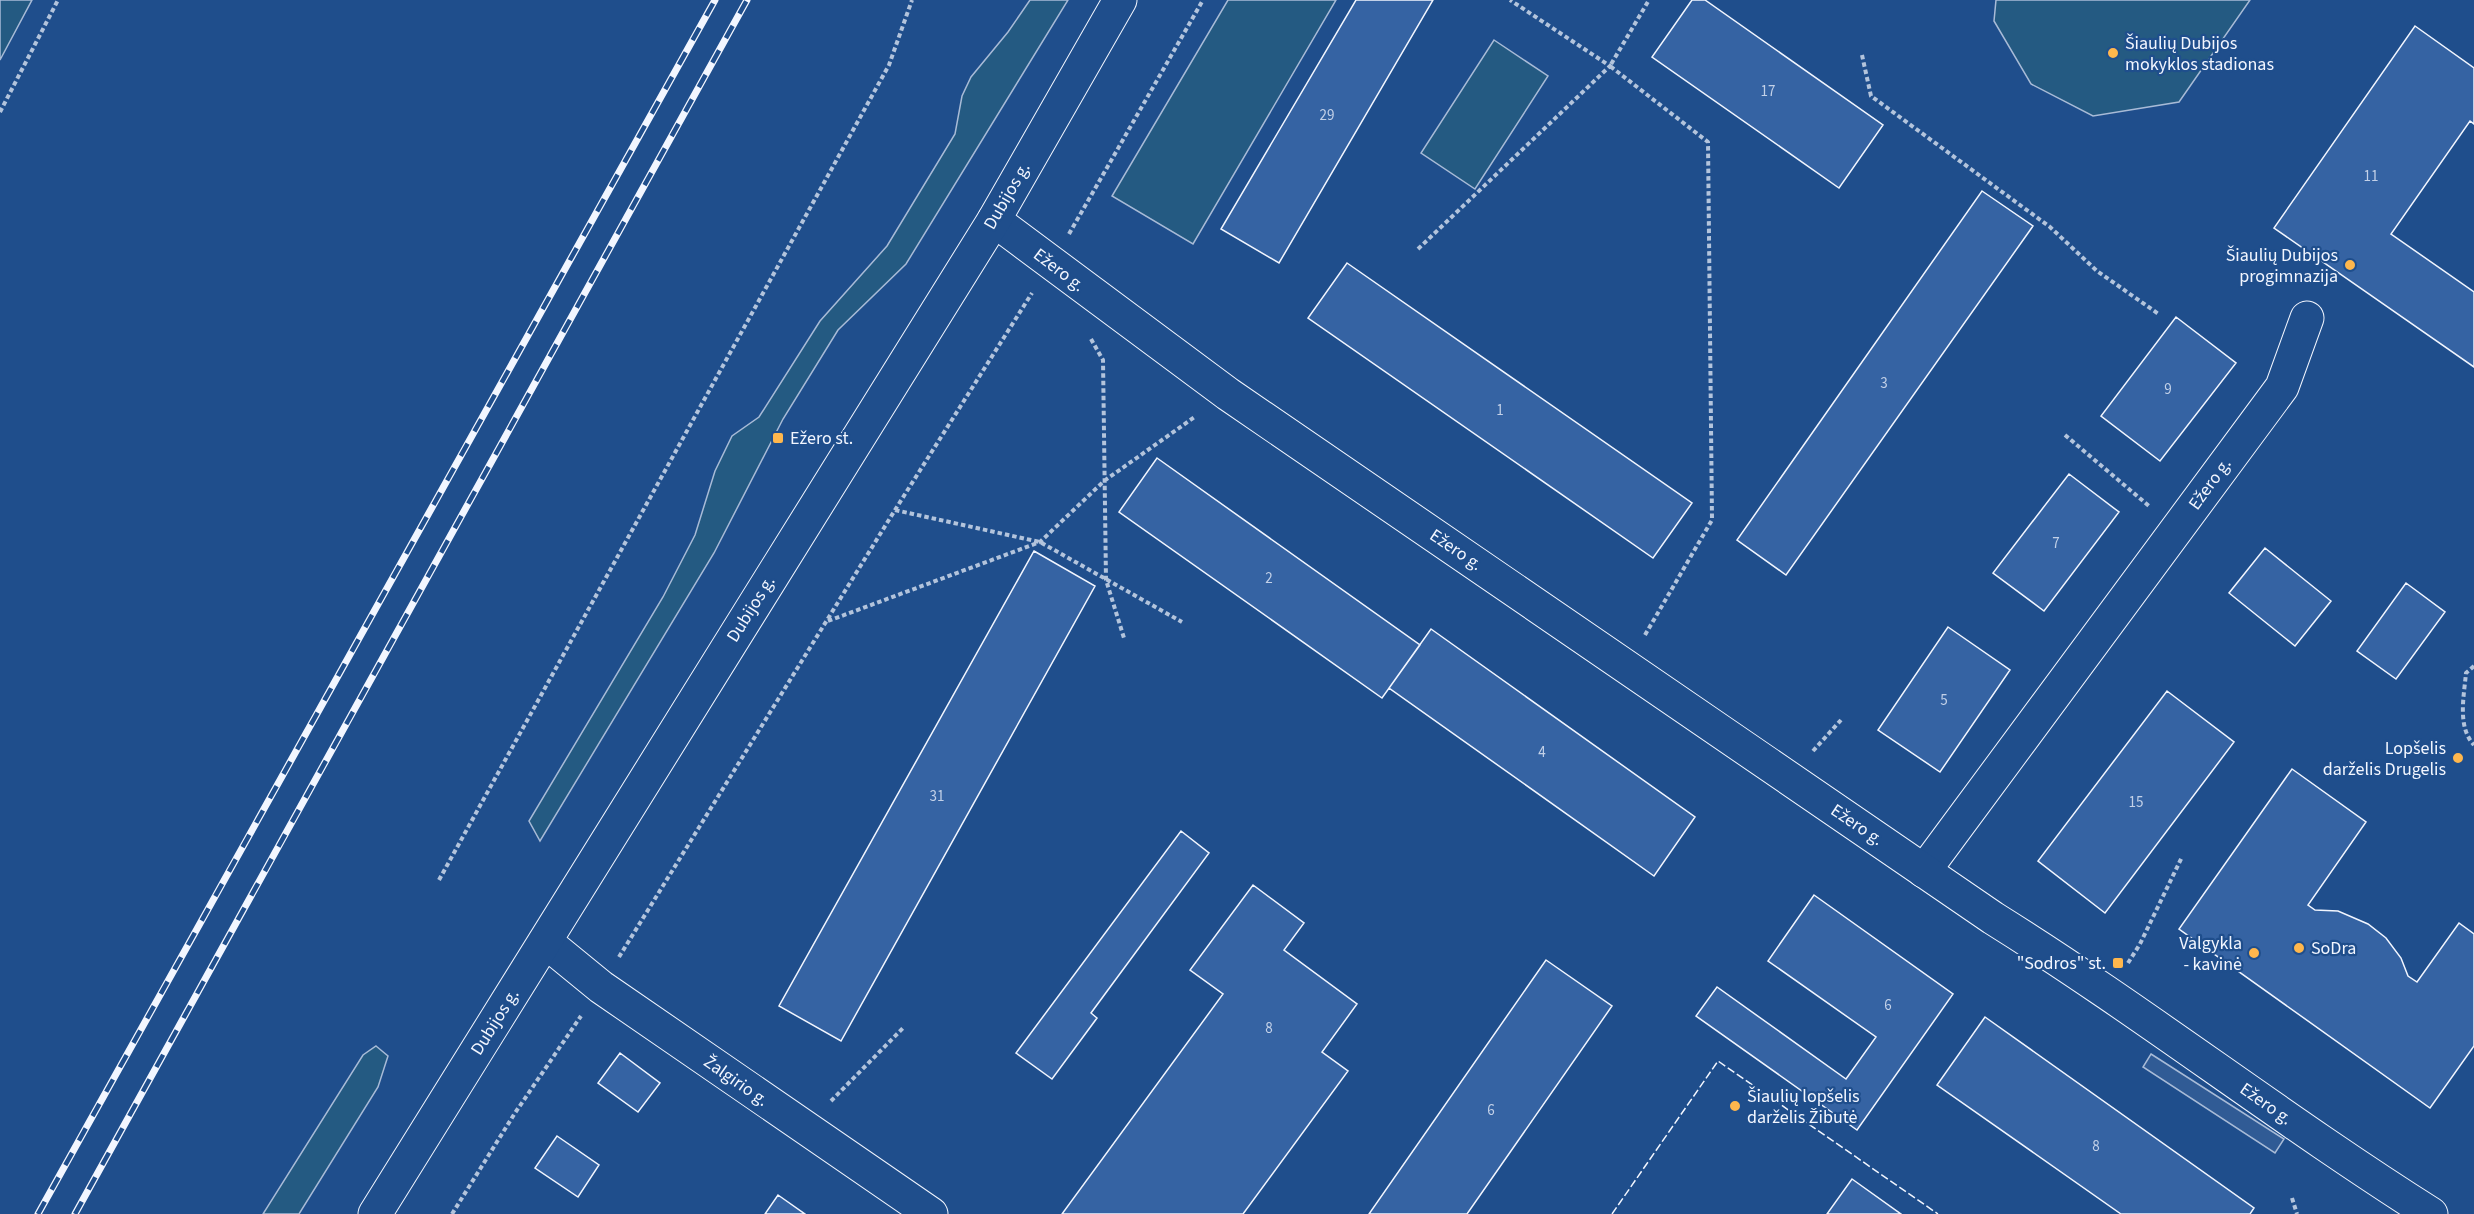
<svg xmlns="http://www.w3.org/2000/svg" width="2474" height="1214" font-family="'Source Sans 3',sans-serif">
	<rect width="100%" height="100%" fill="#1f4e8c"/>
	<path fill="#245a82" stroke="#a8bbd7" stroke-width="1.5" d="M0,0H32L0,60Z
		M1030,0H1068L906,264L838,330L783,419L714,553L540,841L529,821L663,597L695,535L715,471L732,436L759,417L820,321L887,246L955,134L962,96L971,77L1008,32Z
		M1228,0H1336L1193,244L1112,196Z
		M1996,0H2250L2179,102L2093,116L2031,84L1994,21Z
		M1494,40L1548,76L1475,189L1421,153Z
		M376,1046L388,1056L378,1087L299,1214H263L363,1055Z"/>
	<path fill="#305b95" stroke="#a8bbd7" stroke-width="1.5" d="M2151,1054L2284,1139L2275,1153L2143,1067Z"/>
	<path fill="#3563a3" stroke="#f2f6ff" stroke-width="1.5" d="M1356,0H1433L1279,263L1221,229Z
		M1692,0H1705L1883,125L1839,188L1652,57Z
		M2415,26L2474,68V124L2470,121L2391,234L2474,292V367L2274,228Z
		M1982,191L2033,226L1786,575L1737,540Z
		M1347,263L1692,503L1653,558L1308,318Z
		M2176,317L2236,363L2160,461L2101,416Z
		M1157,458L1420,645L1382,698L1119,512Z
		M2069,474L2119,512L2044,611L1993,573Z
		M2265,548L2331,601L2295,646L2229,593Z
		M1034,551L1095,586L841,1041L779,1006Z
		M2406,583L2445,612L2396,679L2357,651Z
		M1948,627L2010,670L1940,772L1878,730Z
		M1431,629L1695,817L1654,876L1389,688Z
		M2167,691L2234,742L2105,913L2038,861Z
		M2292,769L2366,822L2308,905L2315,910L2338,911L2368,924L2386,938L2401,958L2408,976L2417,982L2459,923L2474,934V1046L2430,1108L2179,929Z
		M1181,831L1209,853L1091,1013L1097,1018L1052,1079L1016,1053Z
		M1253,885L1304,923L1284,950L1357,1004L1322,1052L1348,1071L1243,1214H1062L1223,994L1190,970Z
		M1814,895L1953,994L1857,1130L1696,1016L1717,987L1846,1079L1876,1037L1768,961Z
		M1546,960L1612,1006L1467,1214H1369Z
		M1985,1017L2254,1208L2250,1214H2121L1937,1085Z
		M620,1053L660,1083L638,1112L598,1083Z
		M557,1136L599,1165L578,1197L535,1168Z
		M1852,1179L1901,1214H1827Z
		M778,1195L805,1214H765Z"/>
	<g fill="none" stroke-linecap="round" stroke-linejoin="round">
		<defs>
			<path id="street" d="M1924,871L2282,387L2307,318
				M546,942L601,987L931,1214"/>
			<path id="secondary" d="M994,220L1228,394L1993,918C2142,1011 2282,1120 2431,1214"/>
			<path id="primary" d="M375,1214L994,220L1120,0"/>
		</defs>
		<use href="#street" stroke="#f2f6ff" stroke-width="35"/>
		<use href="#secondary" stroke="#f2f6ff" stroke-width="35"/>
		<use href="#primary" stroke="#f2f6ff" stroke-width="35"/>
		<path stroke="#b3c4dc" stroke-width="4" stroke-dasharray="4.5 3" stroke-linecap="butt" d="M1862,55L1871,96L2050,227L2097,271L2160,315
			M0,112L58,0
			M1069,234L1203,0
			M1418,249L1610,66L1510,0
			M1091,339L1103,360L1106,580L1124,638
			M2065,435L2149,506
			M895,510L1040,542L1182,622
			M828,621L1040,542L1104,481L1196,416
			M1645,635L1712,520L1708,142L1610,66L1649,0
			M2474,666L2466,673C2464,696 2457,727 2474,745
			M1813,751L1841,720
			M439,880L889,65L912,0
			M619,957L895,510L1032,293
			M2128,963L2140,944L2182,857
			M831,1101L904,1027
			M2292,1198L2297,1214
			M452,1214L515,1113L581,1016"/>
		<use href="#street" stroke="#1f4e8c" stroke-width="33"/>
		<use href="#secondary" stroke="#1f4e8c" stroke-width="33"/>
		<use href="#primary" stroke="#1f4e8c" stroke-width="33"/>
		<defs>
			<path id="rail" d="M38,1214L715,0
				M75,1214L747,0"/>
		</defs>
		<use href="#rail" stroke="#f2f6ff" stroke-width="7"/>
		<use href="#rail" stroke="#1f4e8c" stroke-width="4.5" stroke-dasharray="14" stroke-linecap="butt"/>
		<path stroke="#f2f6ff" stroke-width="1.5" stroke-dasharray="8 3" stroke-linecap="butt" d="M1612,1214L1718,1061L1938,1214"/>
	</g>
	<g fill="#ffb74d" stroke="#1f4e8c" stroke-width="2">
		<circle cx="2113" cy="53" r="6"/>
		<circle cx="2350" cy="265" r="6"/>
		<rect x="772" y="432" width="12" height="12" rx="3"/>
		<circle cx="2458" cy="758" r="6"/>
		<circle cx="2299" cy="948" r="6"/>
		<circle cx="2254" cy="953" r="6"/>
		<rect x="2112" y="957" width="12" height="12" rx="3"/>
		<circle cx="1735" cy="1106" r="6"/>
	</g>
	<g text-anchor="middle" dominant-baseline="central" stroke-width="4.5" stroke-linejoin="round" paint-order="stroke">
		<g font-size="15" fill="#c3d1e8">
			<text x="1768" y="91">17</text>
			<text x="1327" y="115">29</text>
			<text x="2371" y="176">11</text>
			<text x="1884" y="383">3</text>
			<text x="2168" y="389">9</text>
			<text x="1500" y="410">1</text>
			<text x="2056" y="543">7</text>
			<text x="1269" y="578">2</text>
			<text x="1944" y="700">5</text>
			<text x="1542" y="752">4</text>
			<text x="937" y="796">31</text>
			<text x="2136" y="802">15</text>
			<text x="1888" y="1005">6</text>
			<text x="1269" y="1028">8</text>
			<text x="1491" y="1110">6</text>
			<text x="2096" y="1146">8</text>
		</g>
		<g font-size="18" fill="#f2f6ff" stroke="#1f4e8c" text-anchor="start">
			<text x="2125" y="43">Šiaulių Dubijos<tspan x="2125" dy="21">mokyklos stadionas</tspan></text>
			<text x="2338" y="255" text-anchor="end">Šiaulių Dubijos<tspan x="2338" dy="21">progimnazija</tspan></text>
			<text x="790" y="438">Ežero st.</text>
			<text x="2446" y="748" text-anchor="end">Lopšelis<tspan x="2446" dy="21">darželis Drugelis</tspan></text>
			<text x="2242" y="943" text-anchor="end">Valgykla<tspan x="2242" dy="21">- kavinė</tspan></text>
			<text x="2311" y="948">SoDra</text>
			<text x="2106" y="963" text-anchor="end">"Sodros" st.</text>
			<text x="1747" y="1096">Šiaulių lopšelis<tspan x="1747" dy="21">darželis Žibutė</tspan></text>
		</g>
		<g font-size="18" fill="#f2f6ff" stroke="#1f4e8c">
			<text transform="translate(1007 196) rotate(-60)">Dubijos g.</text>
			<text transform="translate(1059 270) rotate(37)">Ežero g.</text>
			<text transform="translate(2210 484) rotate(-54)">Ežero g.</text>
			<text transform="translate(1456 550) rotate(34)">Ežero g.</text>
			<text transform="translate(751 609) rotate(-58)">Dubijos g.</text>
			<text transform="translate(1857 825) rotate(34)">Ežero g.</text>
			<text transform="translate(495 1022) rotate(-58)">Dubijos g.</text>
			<text transform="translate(736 1081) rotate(35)">Žalgirio g.</text>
			<text transform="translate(2266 1104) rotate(35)">Ežero g.</text>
		</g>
	</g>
</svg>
